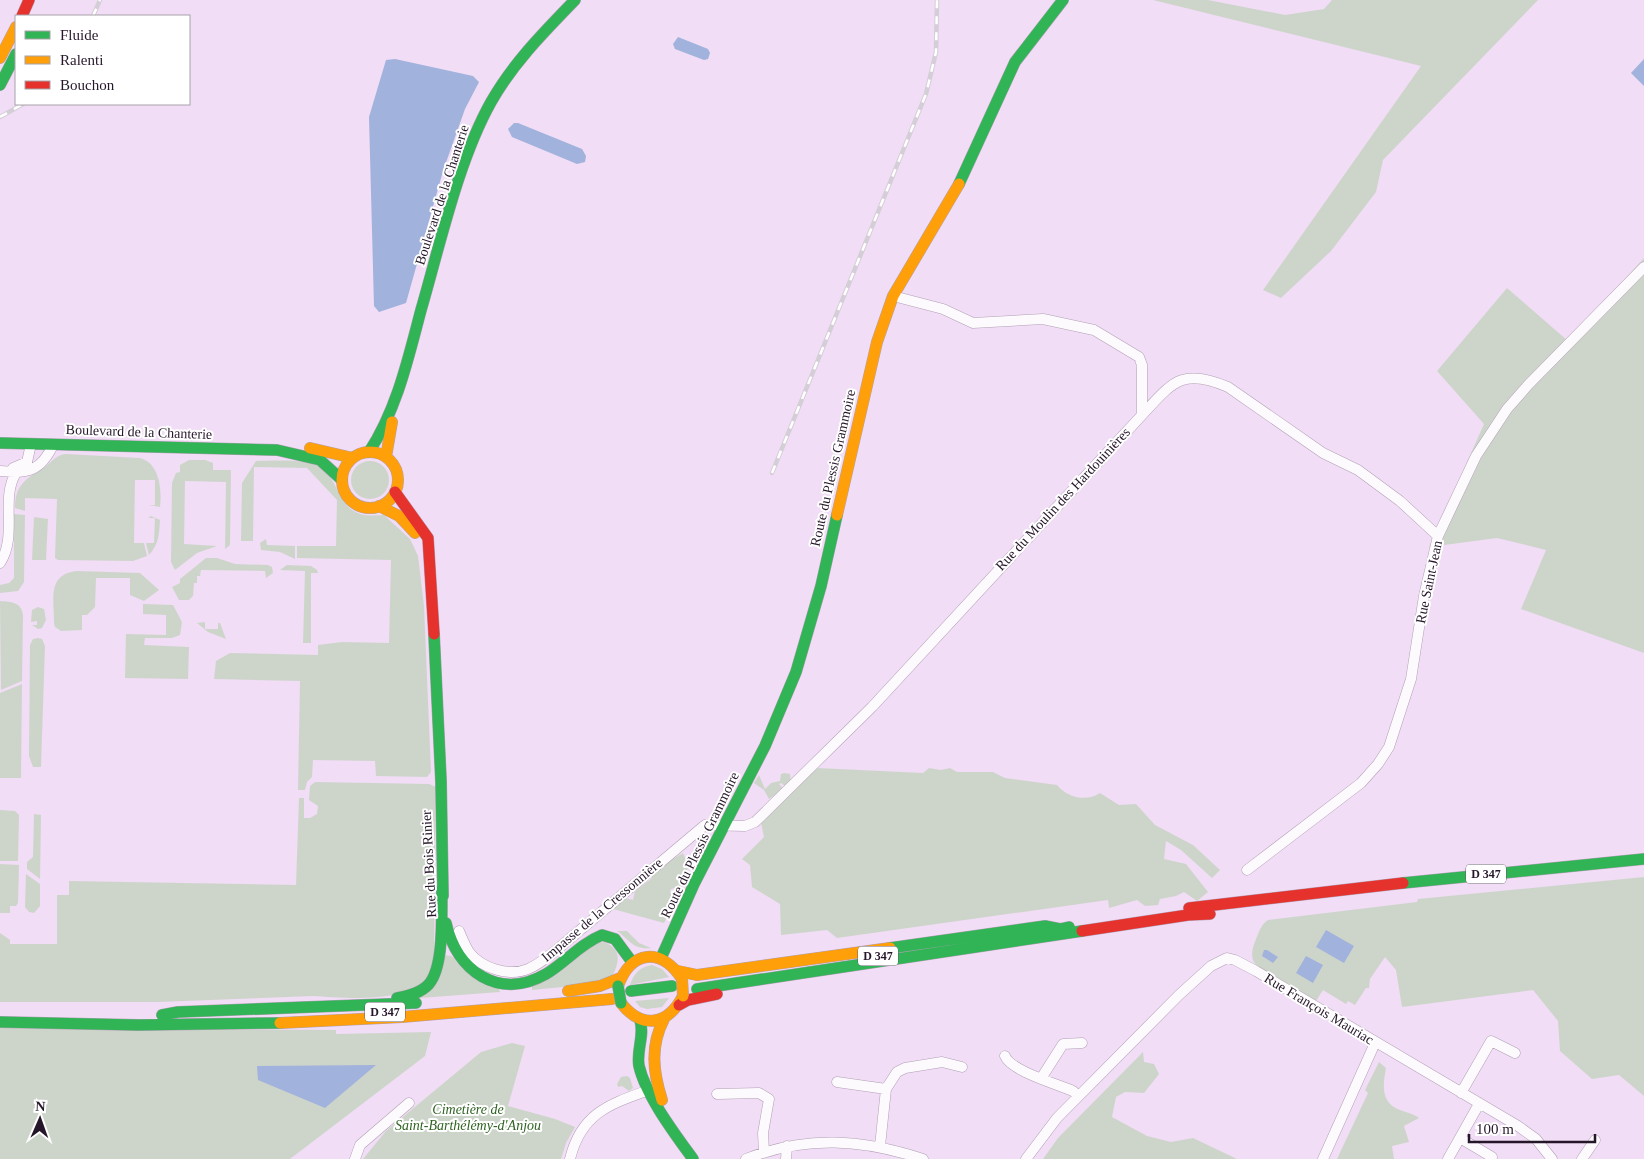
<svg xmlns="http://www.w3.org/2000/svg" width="1644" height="1159" font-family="'Times New Roman',serif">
	<rect width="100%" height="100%" fill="#f1ddf5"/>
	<path fill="#cdd5cb" d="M1153,0H1208L1285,15L1324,9L1332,0H1538L1383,160L1376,192L1331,251L1281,298L1263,290L1421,66Z
		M1644,258V653L1521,609L1546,550L1497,538L1429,547L1484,424L1437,371L1507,288L1568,341Z
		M66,454L140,458C160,463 162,491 160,507L149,505H155V480H135L134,543H144L147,556L133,561L58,560L55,558L57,499L25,498V511L15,508C15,483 28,478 46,466C54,460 56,455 66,454Z
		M189,460H205L213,463V470H231L230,545L225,549L226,482L185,481L184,544L217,546L197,553L175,570L171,562L172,483L176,473L180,472V465Z
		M256,461C273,461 307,458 321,468C340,481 338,510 364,515C371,516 377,515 384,515L410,539L418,556L424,606L431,772L427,777L376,776L375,761L313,760L312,777L307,782L305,790H298L300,681L214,679L216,661L230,653L318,655V645L342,642L389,643L391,560L297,558V546H336L337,500L307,468L254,467L253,541H241L242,483Z
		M351 480a19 19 0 1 1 38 0a19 19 0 1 1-38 0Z
		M14,514L25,515L24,582L18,591L0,593V585L9,583L14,578Z
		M151,516L160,520C159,534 159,544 149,555L146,543H154L155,518H148Z
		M34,517L48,519L46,560H32Z
		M266,539L267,545L295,546V559L280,552L261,550L260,543Z
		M206,558H217L235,564L268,565L272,567L273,573L266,578L265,571L201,570L200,576H197V583H194L193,596L189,600H179L172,587L180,583V579Z
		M287,565L311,566L317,570L318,573H311V643H303L305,571L280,570Z
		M77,571L140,573L159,590L144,601L130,595V578H96L95,607L87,615H82V630L61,631L55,627L54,623C54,599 47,574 77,571Z
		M0,601C12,602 22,602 23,616L22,681L1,690Z
		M143,604L173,605L182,622L180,635L172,638H145L144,645L189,647L188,679L125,678L126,634L166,635V615L143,614Z
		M38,607L44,609L46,620L42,628L38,629L32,625H37V621L31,622L32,610Z
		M205,622V629H218V623H220L226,639L208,632L197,623Z
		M38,638L42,639L45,646L41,767H33L29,756L30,645L33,639Z
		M22,684L21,778H0V693Z
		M817,768L923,773L929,768L941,770L950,768L957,772H993L1005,778L1057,785C1068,798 1086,802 1100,793L1119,805L1136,804L1155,825L1193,845L1220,870L1212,878L1181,850L1166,841L1164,859L1186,864L1208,892L1197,901L1184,892L1176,896L1160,899L1158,905L1145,906L1137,900L1109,908L1108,900L837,938L827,930L781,935L780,904L752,887L750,865L742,859L764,837L761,823Z
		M784,773L790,774L791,782L785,786L781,783L779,784L782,787L781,791L769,799L764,790L754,783L759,775L765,789L771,783L780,781L781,774Z
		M315,782L429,784L436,787L434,958C433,963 432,972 429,977C407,1004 344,998 313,996L158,1002H0V933L10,940V944H57V895H69V881L296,885L299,798H304V818H310L317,814L318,806L309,800L310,786Z
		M0,810L15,811L19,815L18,861H0Z
		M34,814L41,815L40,879L27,869V862L33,857Z
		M683,853L689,867L686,871L688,875L680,892L675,893L674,888L670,890L674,903L664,923L613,909L625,898L633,900L635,891L651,879L656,869Z
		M0,864L19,865L18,903L16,906H10V913H0Z
		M26,874L40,884V906L34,913L29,912L25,907Z
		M1644,877V1096L1619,1075L1592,1079L1560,1051L1558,1021L1533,990L1402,1007L1396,970L1385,957L1370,979L1369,988H1366L1355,1005L1348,1001L1346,1004L1323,990L1316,1001C1302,993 1261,975 1254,962C1250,954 1253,947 1256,939C1259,932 1261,924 1268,920L1417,902L1418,899Z
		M627,931L639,943L651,948C633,950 630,940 617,931Z
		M604,942C621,949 620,960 613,975L593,984L532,990V986L595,943Z
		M444,955L451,956L499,989L500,992L420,998Z
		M652,965L662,969L669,977L630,985C634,973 640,967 652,965Z
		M669,998L662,1007L647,1009L640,1007L635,1001Z
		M0,1028L336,1030V1034L431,1032L425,1056L290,1159H0Z
		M512,1043L525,1046L508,1106L555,1119L575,1127L566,1143L561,1159H363L386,1131L481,1052Z
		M1143,1052L1144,1062L1154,1064L1159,1074L1144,1093L1125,1092L1116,1097L1112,1117L1147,1136L1171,1142L1193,1138L1237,1159H1043L1058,1138Z
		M1379,1062L1386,1068C1383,1084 1380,1103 1400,1110C1407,1113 1412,1113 1419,1118L1404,1126L1409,1142L1392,1146L1394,1159H1337L1368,1093L1365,1090Z
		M627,1076L630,1078L633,1088L629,1091L622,1086L618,1087L617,1084L621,1077Z"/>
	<path fill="#a1b2dc" d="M678,37L708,49L710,53L708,59L704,60L675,49L673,44Z
		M395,59L473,76L479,82L465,109L443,171L406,303L379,312L374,306L369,117L386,60Z
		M1644,59V86L1631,73Z
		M514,123H518L582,149L586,156L585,162L577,164L512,137L508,129Z
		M1326,930L1354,946L1344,963L1316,947Z
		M1267,950L1278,957L1273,963L1262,956L1264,950Z
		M1306,956L1323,965L1313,983L1296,973Z
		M376,1065L325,1108L258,1080L257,1066Z"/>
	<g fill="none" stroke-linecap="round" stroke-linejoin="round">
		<defs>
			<path id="street" d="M893,296L943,309L973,323L1043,319L1094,330L1139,357L1142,365V415
				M13,468L27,462L31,444
				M0,471C28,474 41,471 53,445
				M0,563C18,536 0,498 16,473
				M1247,870L1361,783L1378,764L1389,747L1411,679L1424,596L1438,536L1476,456L1507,409L1528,385L1644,267
				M459,931C462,938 465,946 469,952C481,968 509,977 528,969C538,965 546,958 554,952L705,825L745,826L755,822L872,707L1142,415C1172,383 1181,367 1228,387L1323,453L1358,470L1400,501L1438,536
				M1005,1056C1011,1071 1057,1084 1073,1091L1078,1096
				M1042,1077L1063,1044L1082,1043
				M837,1082L886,1089
				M1461,1093L1491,1041L1515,1053
				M717,1094L759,1093L769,1099L763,1133L764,1152
				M1460,1138L1492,1157
				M880,1146L886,1089L897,1072L905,1068L942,1062L962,1067
				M355,1159L360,1145L409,1103
				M570,1159C581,1113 610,1104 649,1090
				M746,1159C806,1135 862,1139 923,1159
				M786,1159L787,1146
				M1026,1159L1057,1118L1179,995L1211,966L1227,958L1235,960L1256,971L1518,1126L1536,1139L1552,1159
				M1323,1159L1375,1043
				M1448,1159L1479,1104
				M1582,1159L1595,1140"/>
			<path id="fast" d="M0,85L16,54
				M959,184L1015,62L1063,0
				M0,443L277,450L320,460L342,480
				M369,452C397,409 408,359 421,310C440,245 458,161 491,102C513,63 544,32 575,0
				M434,634L441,781L443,896
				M1403,883L1644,859
				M446,923C456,971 499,1001 546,974C566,962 580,944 602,935L615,939L632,962
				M890,948L1045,926L1060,929L1069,927
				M661,958L694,884L765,746L796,672L821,586L837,515
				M697,989L1082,931
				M631,991L672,986
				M397,998C408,996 421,993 429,984C445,965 441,912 442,888
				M162,1015L178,1012L416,1003
				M640,1020C645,1036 636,1050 639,1066C646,1096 675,1134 693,1159
				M0,1022L138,1025L280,1023"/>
			<path id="slow" d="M0,58L16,27
				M310,448L353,458
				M342 480a28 28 0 1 1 56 0a28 28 0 1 1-56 0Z
				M386,457L392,422
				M379,506L399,516L415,533
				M837,515L877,342L893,296L959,184
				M678,971L697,975L890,948
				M618,986C631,950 661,947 682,979
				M568,991L600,986L620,978
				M621,1003C642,1030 668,1025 683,996
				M280,1023L402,1017L612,999
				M662,1100C653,1072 650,1046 664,1019"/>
			<path id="jam" d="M22,16L29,0
				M395,492L428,538L434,634
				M1189,908L1403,883
				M1082,931L1188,915L1210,914
				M679,1005L688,1000L717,994"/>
		</defs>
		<use href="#street" stroke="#b1a0b5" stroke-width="11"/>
		<use href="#fast" stroke="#b1a0b5" stroke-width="12"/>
		<use href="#slow" stroke="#b1a0b5" stroke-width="12"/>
		<use href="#jam" stroke="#b1a0b5" stroke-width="12"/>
		<use href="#street" stroke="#fdfafe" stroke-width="10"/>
		<use href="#fast" stroke="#30b455" stroke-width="11"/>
		<use href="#slow" stroke="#ff9f0a" stroke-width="11"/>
		<use href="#jam" stroke="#e5322d" stroke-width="11"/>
		<defs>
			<path id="rail" d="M93,16L100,0
				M0,117L23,104
				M772,473L926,94L936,52L937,0"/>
		</defs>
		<use href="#rail" stroke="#d4ced6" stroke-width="4.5"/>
		<use href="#rail" stroke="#fff" stroke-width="2.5" stroke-dasharray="8" stroke-linecap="butt"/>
		<defs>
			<path id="fast-bridge" d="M618,986L621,1003"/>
			<path id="slow-bridge" d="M682,979L683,996"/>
		</defs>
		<use href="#fast-bridge" stroke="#b1a0b5" stroke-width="12" stroke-linecap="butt"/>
		<use href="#slow-bridge" stroke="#b1a0b5" stroke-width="12" stroke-linecap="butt"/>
		<use href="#fast-bridge" stroke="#30b455" stroke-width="11"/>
		<use href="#slow-bridge" stroke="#ff9f0a" stroke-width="11"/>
	</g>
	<g text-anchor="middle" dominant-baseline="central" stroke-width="4" stroke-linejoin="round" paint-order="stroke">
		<g fill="#fff" stroke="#675c6a" stroke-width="1">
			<rect x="1466" y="864.5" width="40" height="19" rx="4"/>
			<rect x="858" y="946.5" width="40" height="19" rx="4"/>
			<rect x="365" y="1002.5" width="40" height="19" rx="4"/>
		</g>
		<g font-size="12" font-weight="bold" fill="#26162a">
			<text x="1486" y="874">D 347</text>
			<text x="878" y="956">D 347</text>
			<text x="385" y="1012">D 347</text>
		</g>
		<g font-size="14" fill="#26162a" stroke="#fff">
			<text transform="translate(442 195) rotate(-72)">Boulevard de la Chanterie</text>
			<text transform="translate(139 432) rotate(2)">Boulevard de la Chanterie</text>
			<text transform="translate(833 468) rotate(-77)">Route du Plessis Grammoire</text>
			<text transform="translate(1063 499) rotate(-47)">Rue du Moulin des Hardouinières</text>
			<text transform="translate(1429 582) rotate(-78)">Rue Saint-Jean</text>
			<text transform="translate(700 845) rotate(-64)">Route du Plessis Grammoire</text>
			<text transform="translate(429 864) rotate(-93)">Rue du Bois Rinier</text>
			<text transform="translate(602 910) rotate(-40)">Impasse de la Cressonnière</text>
			<text transform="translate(1319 1009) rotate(31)">Rue François Mauriac</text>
		</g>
		<g font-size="14" font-style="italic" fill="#2e6321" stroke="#fff">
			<text x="468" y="1109">Cimetière de<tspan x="468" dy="16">Saint-Barthélémy-d'Anjou</tspan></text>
		</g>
	</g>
	<rect x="15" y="15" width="175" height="90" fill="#ffffff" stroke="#a8a2aa"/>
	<rect x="25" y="31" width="25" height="8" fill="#30b455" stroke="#a8a2aa"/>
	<text x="60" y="40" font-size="15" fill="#26162a">Fluide</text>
	<rect x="25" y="56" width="25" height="8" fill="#ff9f0a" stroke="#a8a2aa"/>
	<text x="60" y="65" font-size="15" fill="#26162a">Ralenti</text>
	<rect x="25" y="81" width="25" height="8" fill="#e5322d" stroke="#a8a2aa"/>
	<text x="60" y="90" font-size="15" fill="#26162a">Bouchon</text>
	<g transform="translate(40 1119) rotate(2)" stroke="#ffffff" stroke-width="4" paint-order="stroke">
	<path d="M0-4L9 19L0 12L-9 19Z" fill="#26162a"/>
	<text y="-8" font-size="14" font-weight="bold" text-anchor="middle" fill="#26162a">N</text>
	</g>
	<path d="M1469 1134v8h126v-8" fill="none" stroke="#26162a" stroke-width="2.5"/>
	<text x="1476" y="1134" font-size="15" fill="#26162a" stroke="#ffffff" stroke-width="4" paint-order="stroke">100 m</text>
</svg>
